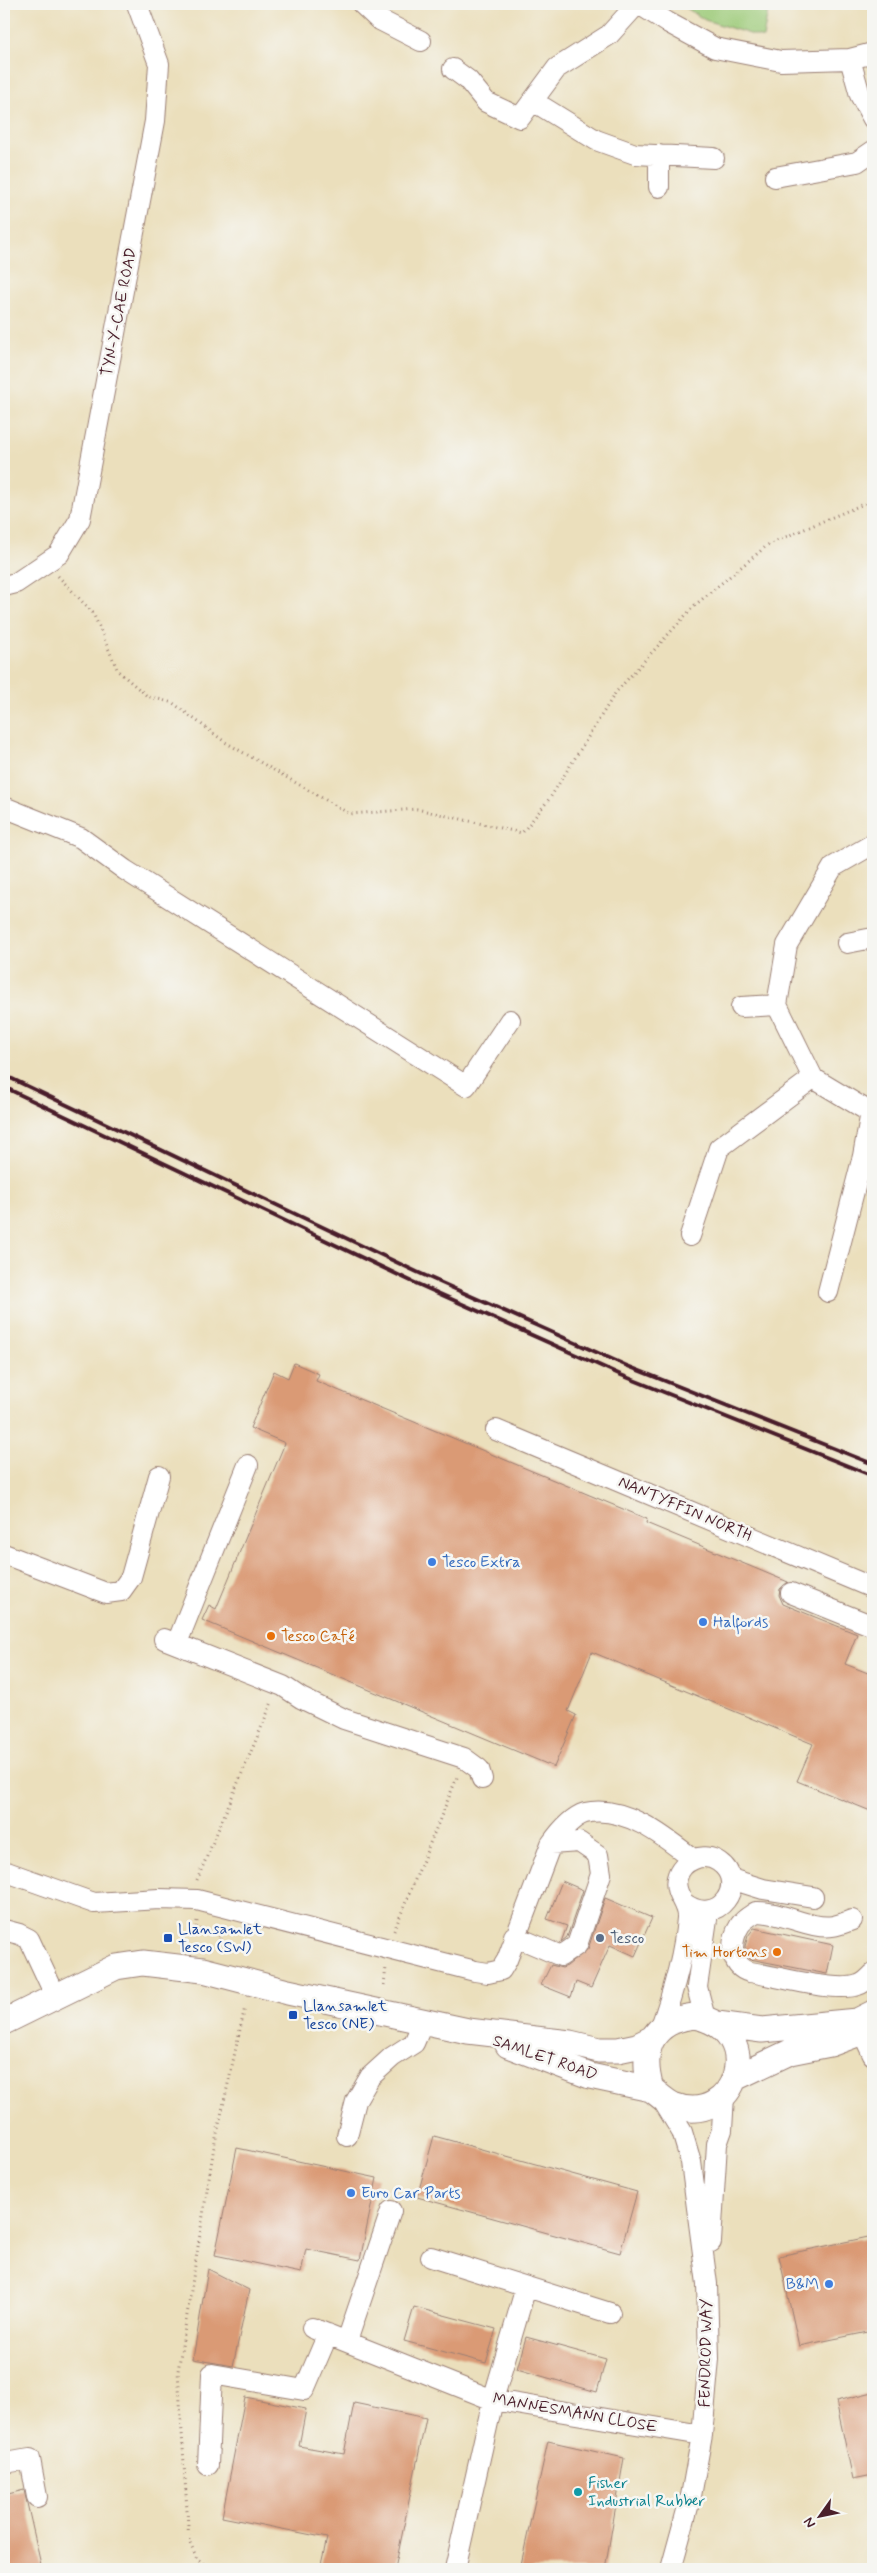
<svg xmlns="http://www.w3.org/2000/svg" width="877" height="2573" font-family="Mynerve,sans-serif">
	<rect width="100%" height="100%" fill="#f6f6f2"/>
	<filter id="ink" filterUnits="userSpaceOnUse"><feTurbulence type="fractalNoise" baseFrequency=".02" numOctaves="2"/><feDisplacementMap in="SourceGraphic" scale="10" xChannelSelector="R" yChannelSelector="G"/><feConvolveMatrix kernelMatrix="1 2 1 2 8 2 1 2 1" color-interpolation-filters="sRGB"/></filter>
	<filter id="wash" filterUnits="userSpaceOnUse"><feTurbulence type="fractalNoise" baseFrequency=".0096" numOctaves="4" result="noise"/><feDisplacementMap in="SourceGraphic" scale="20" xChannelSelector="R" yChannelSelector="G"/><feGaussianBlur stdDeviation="1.12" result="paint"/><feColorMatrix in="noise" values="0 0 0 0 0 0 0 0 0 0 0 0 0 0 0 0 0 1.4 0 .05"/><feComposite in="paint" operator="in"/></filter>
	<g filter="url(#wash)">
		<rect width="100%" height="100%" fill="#ebdfbc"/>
		<path fill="#9cca78" stroke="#737452" d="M680,4H769L763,38L705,20Z"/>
		<g id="blocks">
			<path fill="#da9a75" d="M294,1363L319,1374L316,1381L647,1519L646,1523L788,1582L780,1589L779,1595L783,1604L857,1634L845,1664L873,1675V1812L797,1781L813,1744L592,1652L568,1711L576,1715L554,1767L202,1620L209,1605L216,1609L285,1443L250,1428L274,1371L288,1378Z
				M562,1881L583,1890L567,1937L561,1942L567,1926L547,1919Z
				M605,1898L652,1918L635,1956L610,1945L591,1988L576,1982L571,1997L541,1985L551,1965L562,1968L567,1966L588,1949Z
				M754,1928L833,1945L827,1974L750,1959L746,1955L745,1946L748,1936Z
				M434,2136L637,2192L620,2253L417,2197Z
				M237,2148L377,2178L360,2260L306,2249L301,2273L215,2255Z
				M873,2236V2312L869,2313L873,2331L799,2346L779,2256Z
				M208,2269L249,2290L233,2366L193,2359Z
				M414,2307L496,2329L486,2363L404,2341Z
				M526,2337L606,2359L597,2392L517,2369Z
				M873,2392V2475L853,2479L836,2401Z
				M245,2397L306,2409L299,2446L344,2454L354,2403L426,2418L395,2569H320L327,2538L222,2517Z
				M548,2441L624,2458L605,2569H520Z
				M24,2490L42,2569H4V2495Z"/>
		</g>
	</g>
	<g filter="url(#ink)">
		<use href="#blocks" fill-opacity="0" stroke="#9a7f74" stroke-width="1"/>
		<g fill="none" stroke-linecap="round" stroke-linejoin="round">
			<defs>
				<path id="minor" d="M362,4L378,19L421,41
					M639,4L667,22L715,48L781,61L850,59L873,53
					M850,59L860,95L873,119
					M453,69L468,80L486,102L520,118L557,68L609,35L637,4
					M533,101L596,140L635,154L714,158
					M659,155V187
					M775,177L857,162L873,151
					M4,586L16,583L59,554L80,519L155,121L159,64L137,4
					M4,807L81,838L125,870L466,1086L510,1020
					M873,844L833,867L787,945L777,1005L813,1078L873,1114
					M847,943L873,938
					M741,1007L777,1005
					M690,1236L719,1148L813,1078
					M828,1292L863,1156L871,1112
					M496,1430L873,1588
					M4,1554L106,1593L121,1591L131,1577L159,1476
					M791,1593L873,1626
					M164,1639L283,1686L301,1698L344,1719L464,1758L479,1769L482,1779
					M177,1643L248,1465
					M4,1871L94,1903L159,1899L197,1900L475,1971L488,1973L501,1970L507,1960L551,1844C558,1834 572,1817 585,1813C624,1804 665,1837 693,1859
					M731,1879L763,1889L813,1897
					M852,1920C846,1922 839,1925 833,1926C811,1930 781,1911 756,1912C750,1916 744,1919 740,1925C730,1941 729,1967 750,1972C776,1976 836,1993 858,1985C865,1983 868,1979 873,1974
					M4,1930L19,1934L29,1939L56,1997
					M514,1936L561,1956L577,1945L601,1874L598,1855L579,1842L551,1844
					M705,2018L697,1987L708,1912
					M857,2021L873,2055
					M660,2029C673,1993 684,1956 687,1918C688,1903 673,1894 677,1878C681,1860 704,1851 719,1862C749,1883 718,1929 684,1903
					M660,2096L682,2132L691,2162L707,2284L709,2359L702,2435L691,2496L671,2569
					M347,2136L356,2101L370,2077L392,2057L414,2043L424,2020
					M711,2242L716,2160L717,2144L722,2130L724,2096
					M431,2257L610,2313
					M312,2328L493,2400L702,2435
					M347,2341L391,2211
					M4,2463L30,2459L37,2497
					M208,2465L212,2374L304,2390L328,2334
					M455,2569L493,2400L526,2287"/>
				<path id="major" d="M694,2016C769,2030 736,2130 673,2105C665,2101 658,2094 651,2089C640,2051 650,2021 694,2016Z
					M4,2022L116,1967L143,1963L203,1970L288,1992L468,2031L570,2043L599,2050H618L637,2046L653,2038
					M717,2024L762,2030L857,2021L873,2013
					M508,2045L590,2076L651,2089
					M735,2078L790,2052L830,2044L873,2028"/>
			</defs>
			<use href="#minor" stroke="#9a7f74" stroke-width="22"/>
			<use href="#major" stroke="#9a7f74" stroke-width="27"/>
			<path stroke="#9a7f74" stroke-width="3" stroke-dasharray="1 4" stroke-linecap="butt" d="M58,576L93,613L118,671L147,696L173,703L225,742L350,814L417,809L522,833L550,798L616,692L695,605L769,544L873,500
				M197,1880L272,1702
				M197,1921L196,1927L221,1936L216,1951
				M394,1931L458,1775
				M384,1985L386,1967
				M213,2569L197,2560L189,2541L178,2371L214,2147L245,2007"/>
			<use href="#minor" stroke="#fff" stroke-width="20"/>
			<use href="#major" stroke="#fff" stroke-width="25"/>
			<path stroke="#4a1f2b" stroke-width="4" d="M4,1075L417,1272L625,1365L873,1464
				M4,1087L413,1282L621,1375L873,1476"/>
		</g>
	</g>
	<g fill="#3f7fe0" stroke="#f6f6f2" stroke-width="2">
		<circle cx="432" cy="1562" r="5"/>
		<circle cx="703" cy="1622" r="5"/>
		<circle cx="351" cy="2193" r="5"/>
		<circle cx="829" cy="2284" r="5"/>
	</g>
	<g fill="#e8710a" stroke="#f6f6f2" stroke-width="2">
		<circle cx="271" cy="1636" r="5"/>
		<circle cx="777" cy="1952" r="5"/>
	</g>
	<g fill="#1a4fb4" stroke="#f6f6f2" stroke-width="2">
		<rect x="163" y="1933" width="10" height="10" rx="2.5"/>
		<rect x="288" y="2010" width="10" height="10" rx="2.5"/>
	</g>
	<circle fill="#5c6f8a" stroke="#f6f6f2" stroke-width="2" cx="600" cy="1938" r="5"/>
	<circle fill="#0f9aa8" stroke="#f6f6f2" stroke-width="2" cx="578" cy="2492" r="5"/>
	<g text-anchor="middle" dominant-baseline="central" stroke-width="5" stroke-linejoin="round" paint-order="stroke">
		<g font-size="16" fill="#4a1f2b" stroke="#f6f6f2">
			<text transform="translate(119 312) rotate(-79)">TYN-Y-CAE ROAD</text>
			<text transform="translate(685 1509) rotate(23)">NANTYFFIN NORTH</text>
			<text transform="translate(545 2058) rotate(19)">SAMLET ROAD</text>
			<text transform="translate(706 2353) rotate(-89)">FENDROD WAY</text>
			<text transform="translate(575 2413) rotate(10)">MANNESMANN CLOSE</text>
		</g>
		<g font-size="16" fill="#366cbe" stroke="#f6f6f2" text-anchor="start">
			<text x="442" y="1562">Tesco Extra</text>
			<text x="713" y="1622">Halfords</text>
			<text x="361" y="2193">Euro Car Parts</text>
			<text x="819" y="2284" text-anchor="end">B&amp;M</text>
		</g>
		<g font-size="16" fill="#c56008" stroke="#f6f6f2" text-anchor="start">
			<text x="281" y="1636">Tesco Café</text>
			<text x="767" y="1952" text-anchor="end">Tim Hortons</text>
		</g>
		<g font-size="16" fill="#164399" stroke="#f6f6f2" text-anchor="start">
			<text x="178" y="1929">Llansamlet<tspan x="178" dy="18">Tesco (SW)</tspan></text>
			<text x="303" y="2006">Llansamlet<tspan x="303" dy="18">Tesco (NE)</tspan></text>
		</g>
		<g font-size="16" fill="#4e5e75" stroke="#f6f6f2" text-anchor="start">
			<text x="610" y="1938">Tesco</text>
		</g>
		<g font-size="16" fill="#0d838f" stroke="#f6f6f2" text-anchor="start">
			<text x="588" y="2483">Fisher<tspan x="588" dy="18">Industrial Rubber</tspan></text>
		</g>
	</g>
	<rect width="877" height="2573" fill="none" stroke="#f6f6f2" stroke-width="20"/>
	<g transform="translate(820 2516) rotate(237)" stroke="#f6f6f2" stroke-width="4" paint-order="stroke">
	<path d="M0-4L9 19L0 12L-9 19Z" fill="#4a1f2b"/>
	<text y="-8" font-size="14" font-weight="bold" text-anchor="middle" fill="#4a1f2b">N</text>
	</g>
</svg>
